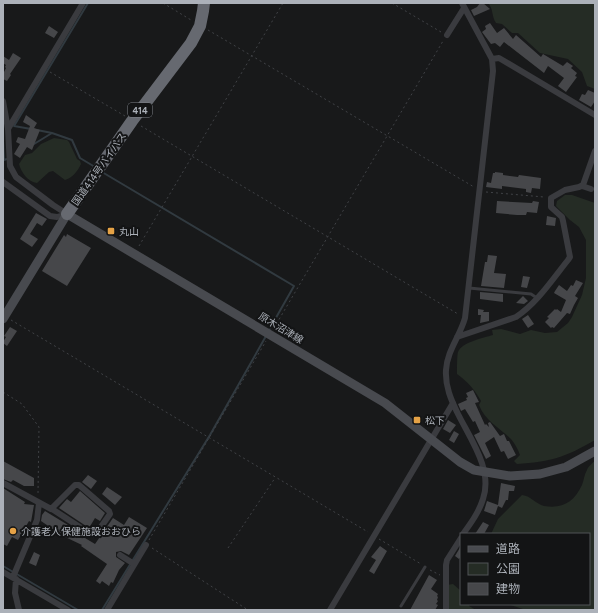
<svg xmlns="http://www.w3.org/2000/svg" width="598" height="613" font-family="Figtree,'Noto Sans JP',sans-serif">
	<rect width="100%" height="100%" fill="#18191a"/>
	<path fill="#252c25" d="M488,3H595V89L587,86L582,72L568,59L540,53L518,33H512L502,24L496,23C491,15 494,10 488,3Z
		M54,138L67,140L69,142L77,159L80,161L81,164C78,171 72,178 65,180L53,171L49,172L37,183C28,182 21,172 19,164L25,155L32,153L41,144Z
		M565,195H572L595,203V440C566,457 550,462 517,464L514,461L520,455C518,449 515,444 511,439C500,428 485,421 479,405L481,401C475,390 467,381 457,374C457,369 457,355 458,352C462,342 483,338 493,335L492,330L501,329L520,334L531,330L545,333L557,332L568,323L572,317L582,295L586,278V240L579,227L570,220L556,206L557,201Z
		M595,461V610H526L507,604H589V534H491L498,519L522,495C531,496 536,504 544,506C563,509 574,502 582,485C584,480 584,475 587,470C588,467 592,463 595,461Z
		M453,584L461,591V604H470L469,606L476,610H448L447,585Z"/>
	<g fill="none" stroke-linecap="round" stroke-linejoin="round">
		<path stroke="#313a40" stroke-width="2" d="M31,129L14,126L88,3
			M37,130L52,133L72,140L80,158L95,167
			M3,141L4,160L7,159
			M34,144L52,133
			M102,172L294,286L269,330
			M3,566L78,610
			M102,610L210,435L266,336"/>
	</g>
	<path fill="#46474a" d="M480,3H483L490,9L474,16L471,10L477,7Z
		M490,23L497,33L504,28L513,39L516,35L541,57L543,54L563,66L567,62L573,66L571,68L577,73L575,76L577,77L566,92L558,86L564,78L548,66L544,73L504,42L500,47L495,43L491,44L482,32L486,29L485,26Z
		M49,26L58,32L54,38L45,33Z
		M13,53L21,58L10,74L11,75L7,81L3,79V74L6,68L5,67L6,65L3,63V56L9,60Z
		M588,90L595,93V101L591,107L579,100L582,94L585,95Z
		M26,115L37,123L34,128L40,130L32,150L27,147L20,158L14,154L20,144L16,142L18,137L25,139L30,126L23,122Z
		M495,172L503,173V175L518,177L519,175L541,178L540,189L532,188L531,193L526,192V189L502,186V189L486,187L487,182L491,183L493,173H495Z
		M497,201L532,203L533,201L539,202L537,213L527,212L526,215H517L496,213Z
		M36,213L47,219L42,226L37,223L30,234L38,239L32,247L20,239Z
		M547,216L556,218L555,226L546,225Z
		M67,234L91,248L67,286L42,271L64,235L66,237Z
		M488,255L497,256L494,273L506,274L504,288L481,286L485,262H487Z
		M523,276L530,277L527,288L521,287Z
		M576,280L583,283L575,296L578,298L574,305L570,314L567,313L554,328L552,327L551,328L545,322L549,318L547,317L555,309L556,310L557,309L561,312L566,300L554,293L555,291L559,285L567,291L571,285L573,286Z
		M480,292L503,294V302L480,299Z
		M523,296L528,301L524,304L516,303Z
		M478,309L484,310L483,312H489V321L480,323L481,315H478Z
		M528,315L534,324L528,328L522,319Z
		M10,327L17,331L7,346L3,343V342L6,337L4,336Z
		M473,390L479,402L475,403L485,425L486,424L489,427L488,423L490,422L500,436L504,434L507,441H509L516,455L508,459L504,451L501,452L494,437L485,443L491,456L486,459L474,435L480,432L475,421L473,422L465,409L461,411L458,404L467,400L466,398L468,397L466,393Z
		M448,420L456,425L450,433L443,429Z
		M454,431L459,434L454,443L449,440Z
		M3,461L34,478V486H24L13,480L11,482L3,479Z
		M88,475L97,481L91,489L82,482Z
		M501,483L515,486L514,491H509L508,500H506L502,508L498,506L495,515L484,511L487,501L498,505Z
		M107,487L122,497L115,505L102,494Z
		M3,488L25,502L24,504L34,505L31,522L29,521L18,540L12,537L7,546L3,544Z
		M80,491L105,513L100,521L95,518L89,528L59,508L67,499L71,502Z
		M45,511L86,536L85,538L95,544L113,518L124,525L129,517L147,528L129,555L121,551L116,552V557L125,563L119,570L113,583L111,582L109,586L102,581L100,584L96,581L107,564L81,546L82,545L63,536L41,521L42,515Z
		M483,522L489,525L484,534H475Z
		M380,546L387,551L374,574L369,571L376,560L371,557Z
		M461,546V556L459,559L455,556Z
		M34,552L40,555L36,566L29,563Z
		M429,575L437,580L431,589L438,594L437,596L438,597L437,600L438,601L436,604L438,605L435,610H410Z"/>
	<g fill="none" stroke-linecap="round" stroke-linejoin="round">
		<path stroke="#404246" stroke-width="1" stroke-dasharray="2 3" stroke-linecap="butt" d="M163,3L191,20
			M392,3L441,32
			M208,30L474,187
			M50,72L125,116
			M141,126L458,314
			M486,192L544,197
			M139,246L283,3
			M11,320L368,532
			M274,328L443,41
			M3,392L22,404L39,427L38,494
			M379,539L421,564
			M149,540L266,341
			M152,548L248,610
			M228,548L275,478
			M430,570L440,575"/>
		<path stroke="#3a3b3f" stroke-width="3" d="M469,288L531,294L537,298
			M401,606L425,567"/>
		<path stroke="#3a3b3f" stroke-width="6" d="M462,3L492,59L493,71L465,318C460,336 447,351 446,370C445,386 451,400 458,414C471,440 493,470 483,499C479,512 471,523 463,534
			M447,35L464,8
			M492,59L499,58L595,115
			M3,101L8,129
			M3,182L50,216L57,217L67,214
			M582,186L591,189
			M67,214L53,205L16,177L10,166L8,129L83,3
			M457,337L516,317C537,303 552,280 568,260L570,257L563,221L562,217L551,207V198L565,190L579,187L583,185L595,151
			M3,483L51,509H52L92,535L96,534L110,514L109,511L79,485H75L51,509
			M120,555L134,564
			M3,572L68,610
			M13,577L37,520L39,503
			M16,579L15,593L19,610
			M107,610L146,545
			M330,610L453,403
			M446,610V565L447,560L461,538"/>
		<path stroke="#484a4f" stroke-width="9" d="M3,319L67,214L385,403L460,462L474,470L510,476L540,474L566,467L595,451"/>
		<path stroke="#666970" stroke-width="12" d="M67,214L132,121L191,43L200,26L203,11L204,3"/>
	</g>
	<g fill="#e5a246" stroke="#131415" stroke-width="1.5">
		<rect x="107" y="227" width="8" height="8" rx="2"/>
		<rect x="413" y="416" width="8" height="8" rx="2"/>
		<circle cx="13" cy="531" r="4"/>
	</g>
	<g text-anchor="middle" dominant-baseline="central" stroke-width="4" stroke-linejoin="round" paint-order="stroke">
		<rect fill="#131415" stroke="#7e8288" stroke-width="1" x="128" y="103" width="24" height="14" rx="3"/>
		<g font-size="9" font-weight="bold" fill="#acb1b9">
			<text x="140" y="110">414</text>
		</g>
		<g font-size="10" fill="#acb1b9" stroke="#131415">
			<text transform="translate(99 169) rotate(-55)">国道414号バイパス</text>
			<text transform="translate(281 328) rotate(31)">原木沼津線</text>
		</g>
		<g font-size="10" fill="#acb1b9" stroke="#131415" text-anchor="start">
			<text x="119" y="231">丸山</text>
			<text x="425" y="420">松下</text>
			<text x="21" y="531">介護老人保健施設おおひら</text>
		</g>
	</g>
	<rect width="598" height="613" fill="none" stroke="#acb1b9" stroke-width="8"/>
	<rect x="460" y="533" width="130" height="72" fill="#131415" stroke="#505357"/>
	<rect x="468" y="546" width="20" height="6" fill="#484a4f" stroke="#505357"/>
	<text x="496" y="553" font-size="12" fill="#acb1b9">道路</text>
	<rect x="468" y="563" width="20" height="12" fill="#252c25" stroke="#505357"/>
	<text x="496" y="573" font-size="12" fill="#acb1b9">公園</text>
	<rect x="468" y="583" width="20" height="12" fill="#46474a" stroke="#505357"/>
	<text x="496" y="593" font-size="12" fill="#acb1b9">建物</text>
</svg>
